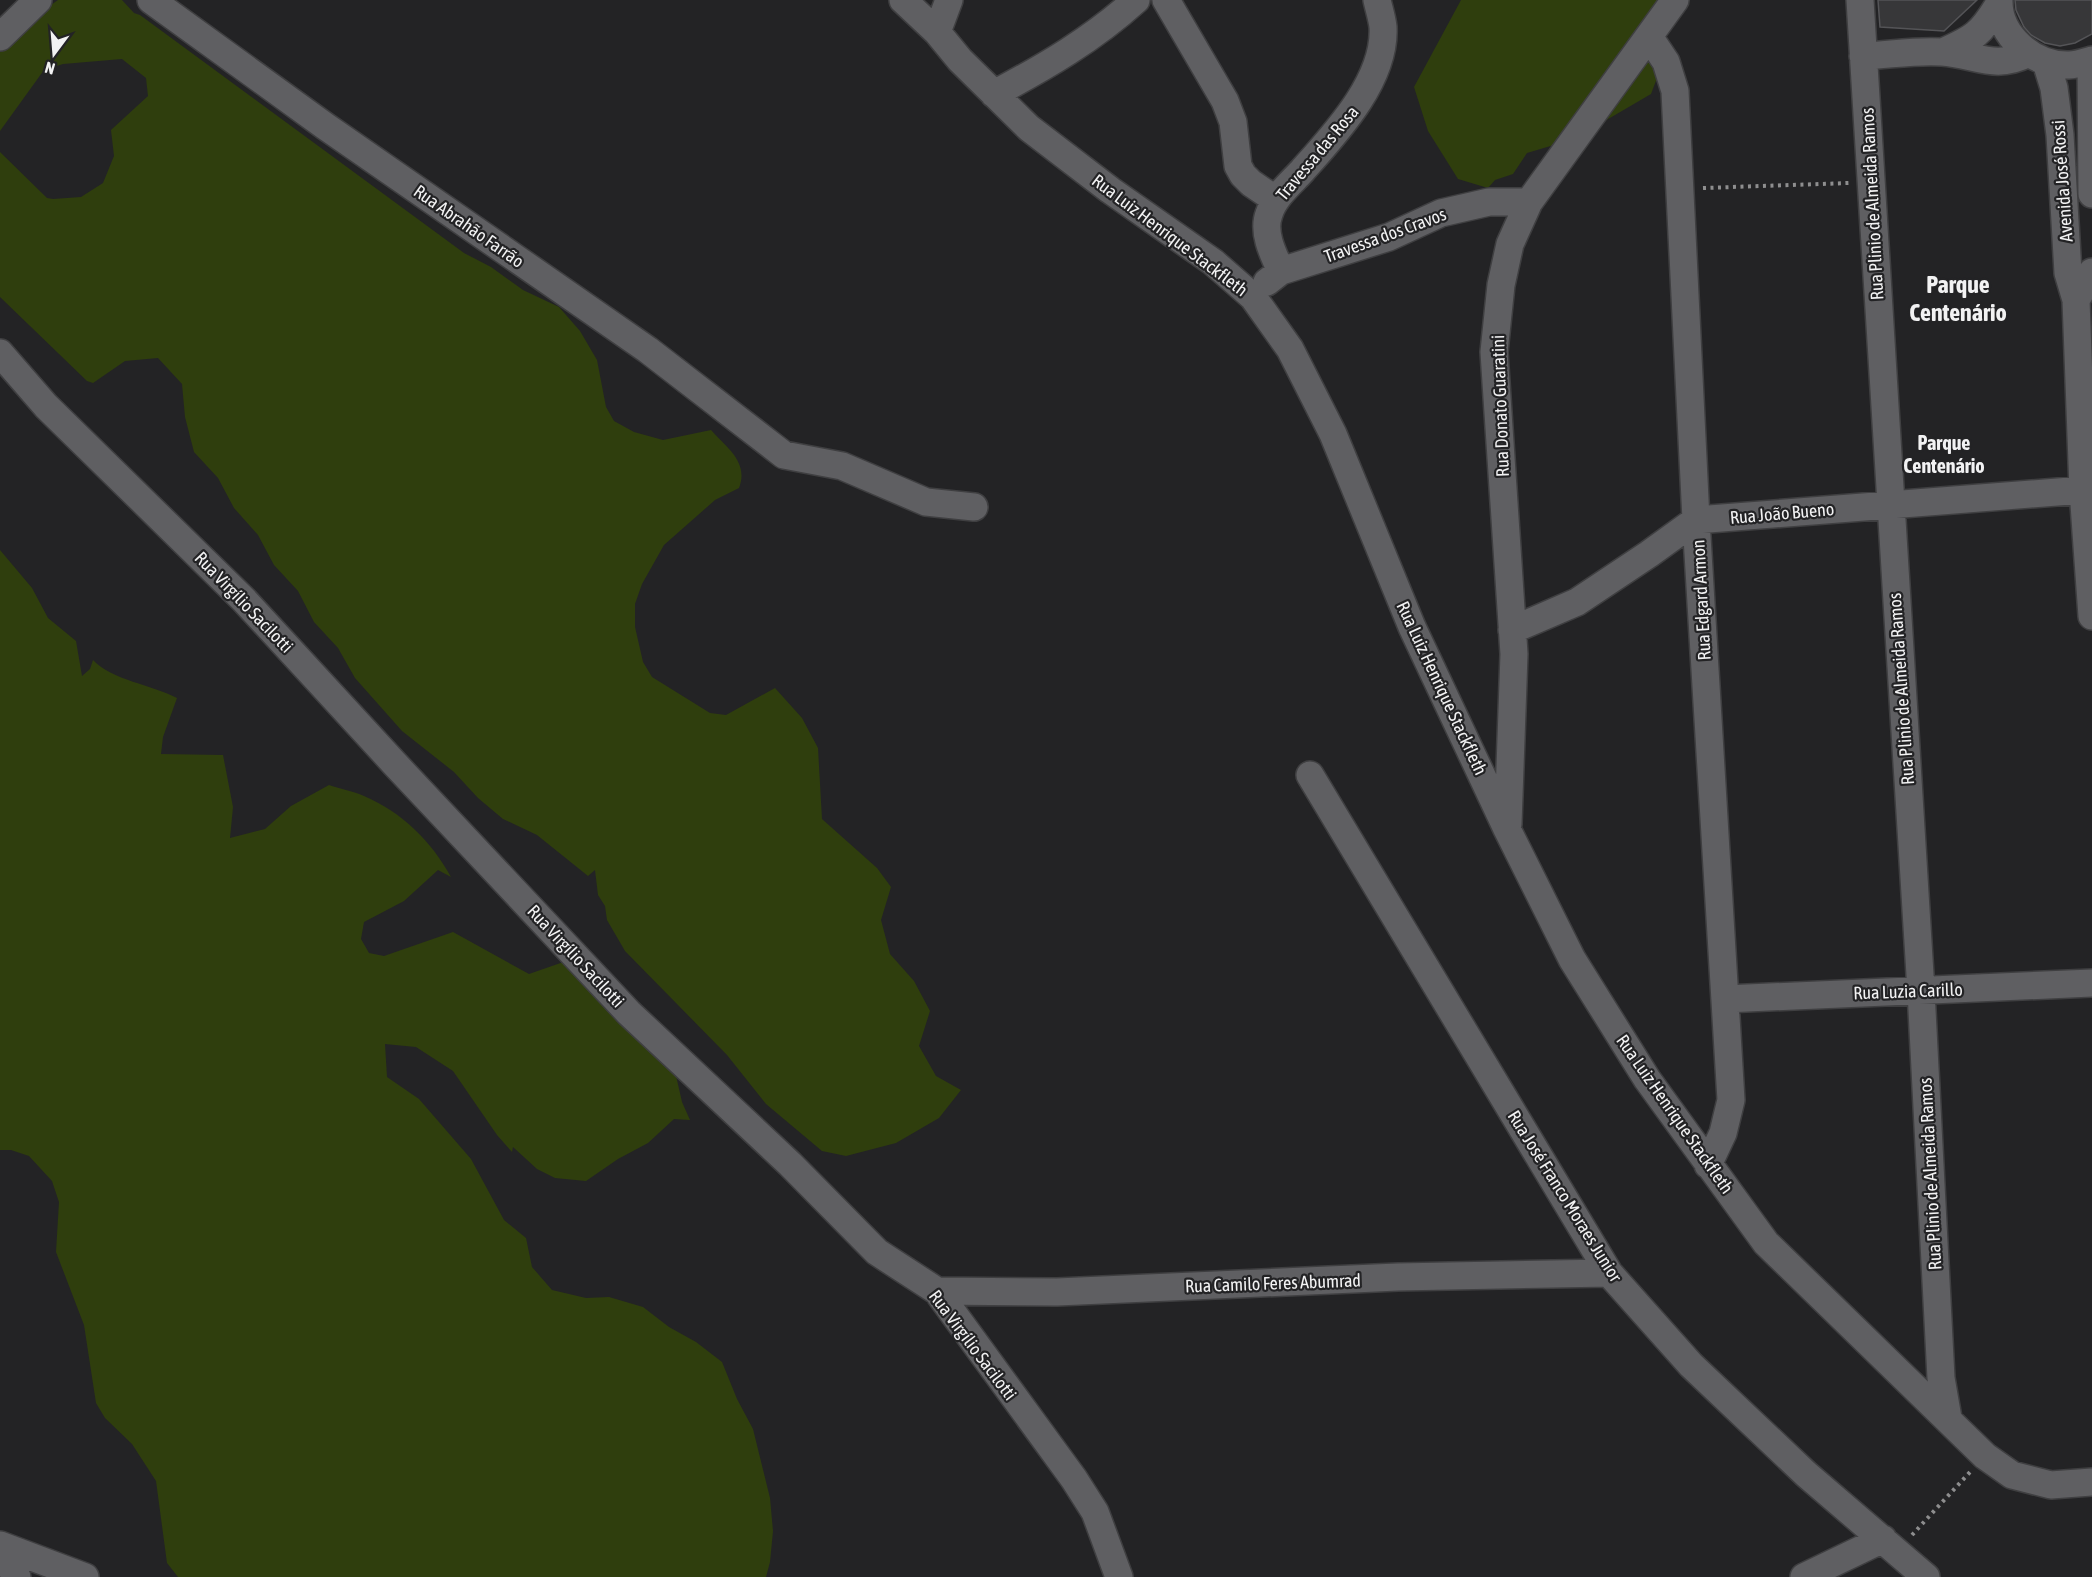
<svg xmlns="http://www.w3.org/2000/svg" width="2092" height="1577" font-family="'Asap Condensed',sans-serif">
	<rect width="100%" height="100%" fill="#232325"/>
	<path fill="#2f3e0d" d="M58,0H122L134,13L140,15L464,253L491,267L523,290L559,307L580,331L597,360L606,407L614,421L634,432L663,440L711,430C727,448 749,462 739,488L715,500L664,545L642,584L635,604V627L643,662L652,677L710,713L726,715L775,688L802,718L818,748L822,819L877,868L891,887L881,920L890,954L914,981L930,1011L919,1046L936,1076L961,1090L939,1118L896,1143L846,1156L822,1151L766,1104L727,1055L625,951L607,920L605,906L598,895L595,870L588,876L537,835L503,819L478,798L454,772L402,731L355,678L338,648L314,622L298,591L274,565L258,535L234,508L218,478L194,452L185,417L182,384L158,358L125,361L93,383L87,381L0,297V152L47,198L53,199L81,197L103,183L114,156L111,130L148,96L146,78L122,59L63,64L44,70L0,131V48L27,22Z
		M1461,0H1674L1649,55L1657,78L1651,94L1574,139L1527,153L1513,174L1495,180L1488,188L1458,179L1428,131L1414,87Z
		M0,550L32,588L48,618L76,641L82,676L90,669L93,660C111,680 153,685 177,698L163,737L161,754L223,755L233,807L230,838L265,829L291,806L329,785C341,789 353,791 364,796C402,812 432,842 451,877L438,870L404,901L364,922L361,939L369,953L384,956L453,932L529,974L572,959L674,1067L682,1102L690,1120L674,1119L648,1143L618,1159L586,1181L555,1178L537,1169L513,1147L512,1152L497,1135L453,1071L416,1047L385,1044L387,1077L419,1099L471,1159L504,1220L526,1238L532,1267L552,1290L586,1298L609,1297L643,1307L669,1327L696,1342L722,1362L737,1399L753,1429L770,1498L773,1531L770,1562L766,1577H178L167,1563L156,1481L132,1444L105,1418L96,1403L84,1325L56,1252L59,1202L52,1181L29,1156L11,1150H0Z"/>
	<path fill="#373739" stroke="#545457" stroke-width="1.5" d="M1878,0H1977L1944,31L1880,27Z
		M2015,0H2092V34L2075,43L2060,46L2045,43L2031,35L2024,27L2016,10Z"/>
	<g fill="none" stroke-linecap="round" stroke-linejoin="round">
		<defs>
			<path id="minor" d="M151,0L325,126L648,350L784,455L842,466L926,502L974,507
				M903,0L937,32L960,60L1029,128L1110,190L1213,262L1253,297L1290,349L1333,434L1412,627L1507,829L1572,959L1647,1079L1766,1243L1985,1456L2012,1475L2051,1485L2092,1482
				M1166,0L1225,101L1233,122L1238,166L1243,175L1251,183L1276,200
				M1860,0L1921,991L1941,1378L1948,1418
				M1999,0C1998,36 2034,66 2069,65C2076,65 2085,62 2092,60
				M937,32L949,0
				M0,37L38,0
				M1650,38L1666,62L1675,91L1696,520L1731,1100L1723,1133L1708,1165
				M1943,52C1974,38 1981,34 1999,4
				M1863,56C1889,55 1916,50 1942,52C1975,54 1995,71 2029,53
				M2091,61L2092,194
				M2046,62L2054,88L2060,135L2068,273L2076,300L2083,490L2092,616
				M994,94C1045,67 1093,39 1136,0
				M1281,271C1273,254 1262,232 1269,214C1274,197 1291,183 1302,171C1335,134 1386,80 1383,27C1382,18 1379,9 1377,0
				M1267,282L1281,271L1389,237L1441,213L1489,202H1529
				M2076,300L2092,272
				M0,353L46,406L244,600L394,763L629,1013L790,1164L877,1252L937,1291L1074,1479L1095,1512L1119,1577
				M1512,630L1577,602L1649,554L1696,520L2083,490
				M1310,775L1609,1273L1691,1365L1806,1474L1926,1577
				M1508,824L1514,654L1494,352L1501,285L1510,244L1529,202L1675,0
				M1725,999L2092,983
				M937,1291L1057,1292L1398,1277L1609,1273
				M0,1545L85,1577
				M0,1552L17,1577
				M1804,1577L1883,1539"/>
		</defs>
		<use href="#minor" stroke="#3f3f41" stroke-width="30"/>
		<path stroke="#8e8e8f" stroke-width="4" stroke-dasharray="3 4.5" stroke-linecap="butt" d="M1703,188L1849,183
			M1912,1535L1970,1472"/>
		<use href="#minor" stroke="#5f5f62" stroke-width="27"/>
	</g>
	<g text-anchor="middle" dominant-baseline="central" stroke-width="4.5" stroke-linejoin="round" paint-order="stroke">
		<g font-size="18" fill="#f2f2f3" stroke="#232325">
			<text transform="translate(1317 153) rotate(-50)">Travessa das Rosa</text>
			<text transform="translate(2062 181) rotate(-94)">Avenida José Rossi</text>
			<text transform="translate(1872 204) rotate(-93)">Rua Plinio de Almeida Ramos</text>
			<text transform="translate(469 226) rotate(35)">Rua Abrahão Farrão</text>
			<text transform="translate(1170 235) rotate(37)">Rua Luiz Henrique Stackfleth</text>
			<text transform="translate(1385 235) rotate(-20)">Travessa dos Cravos</text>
			<text transform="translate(1500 406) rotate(-92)">Rua Donato Guaratini</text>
			<text transform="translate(1782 513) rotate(-5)">Rua João Bueno</text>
			<text transform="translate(1701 600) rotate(-93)">Rua Edgard Armon</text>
			<text transform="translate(244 602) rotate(46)">Rua Virgílio Sacilotti</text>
			<text transform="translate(1442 688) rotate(65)">Rua Luiz Henrique Stackfleth</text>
			<text transform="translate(1901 689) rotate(-94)">Rua Plinio de Almeida Ramos</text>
			<text transform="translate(576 956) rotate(47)">Rua Virgílio Sacilotti</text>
			<text transform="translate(1908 991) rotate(-2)">Rua Luzia Carillo</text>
			<text transform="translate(1675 1114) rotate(55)">Rua Luiz Henrique Stackfleth</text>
			<text transform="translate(1930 1174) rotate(-93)">Rua Plinio de Almeida Ramos</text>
			<text transform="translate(1565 1196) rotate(58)">Rua José Franco Moraes Junior</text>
			<text transform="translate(1273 1283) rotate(-2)">Rua Camilo Feres Abumrad</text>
			<text transform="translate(973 1345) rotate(53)">Rua Virgílio Sacilotti</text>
		</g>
		<g font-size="20" font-weight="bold" fill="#f2f2f3" stroke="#232325">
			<text x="1944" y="442">Parque<tspan x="1944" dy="23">Centenário</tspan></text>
		</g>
		<g font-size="24" font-weight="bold" fill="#f2f2f3" stroke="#232325">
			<text x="1958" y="284">Parque<tspan x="1958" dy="28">Centenário</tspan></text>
		</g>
	</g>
	<g transform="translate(54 54) rotate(196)" stroke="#232325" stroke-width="4.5" paint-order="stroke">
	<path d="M0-4.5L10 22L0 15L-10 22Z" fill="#f2f2f3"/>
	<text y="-9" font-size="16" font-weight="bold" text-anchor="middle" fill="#f2f2f3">N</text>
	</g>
</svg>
